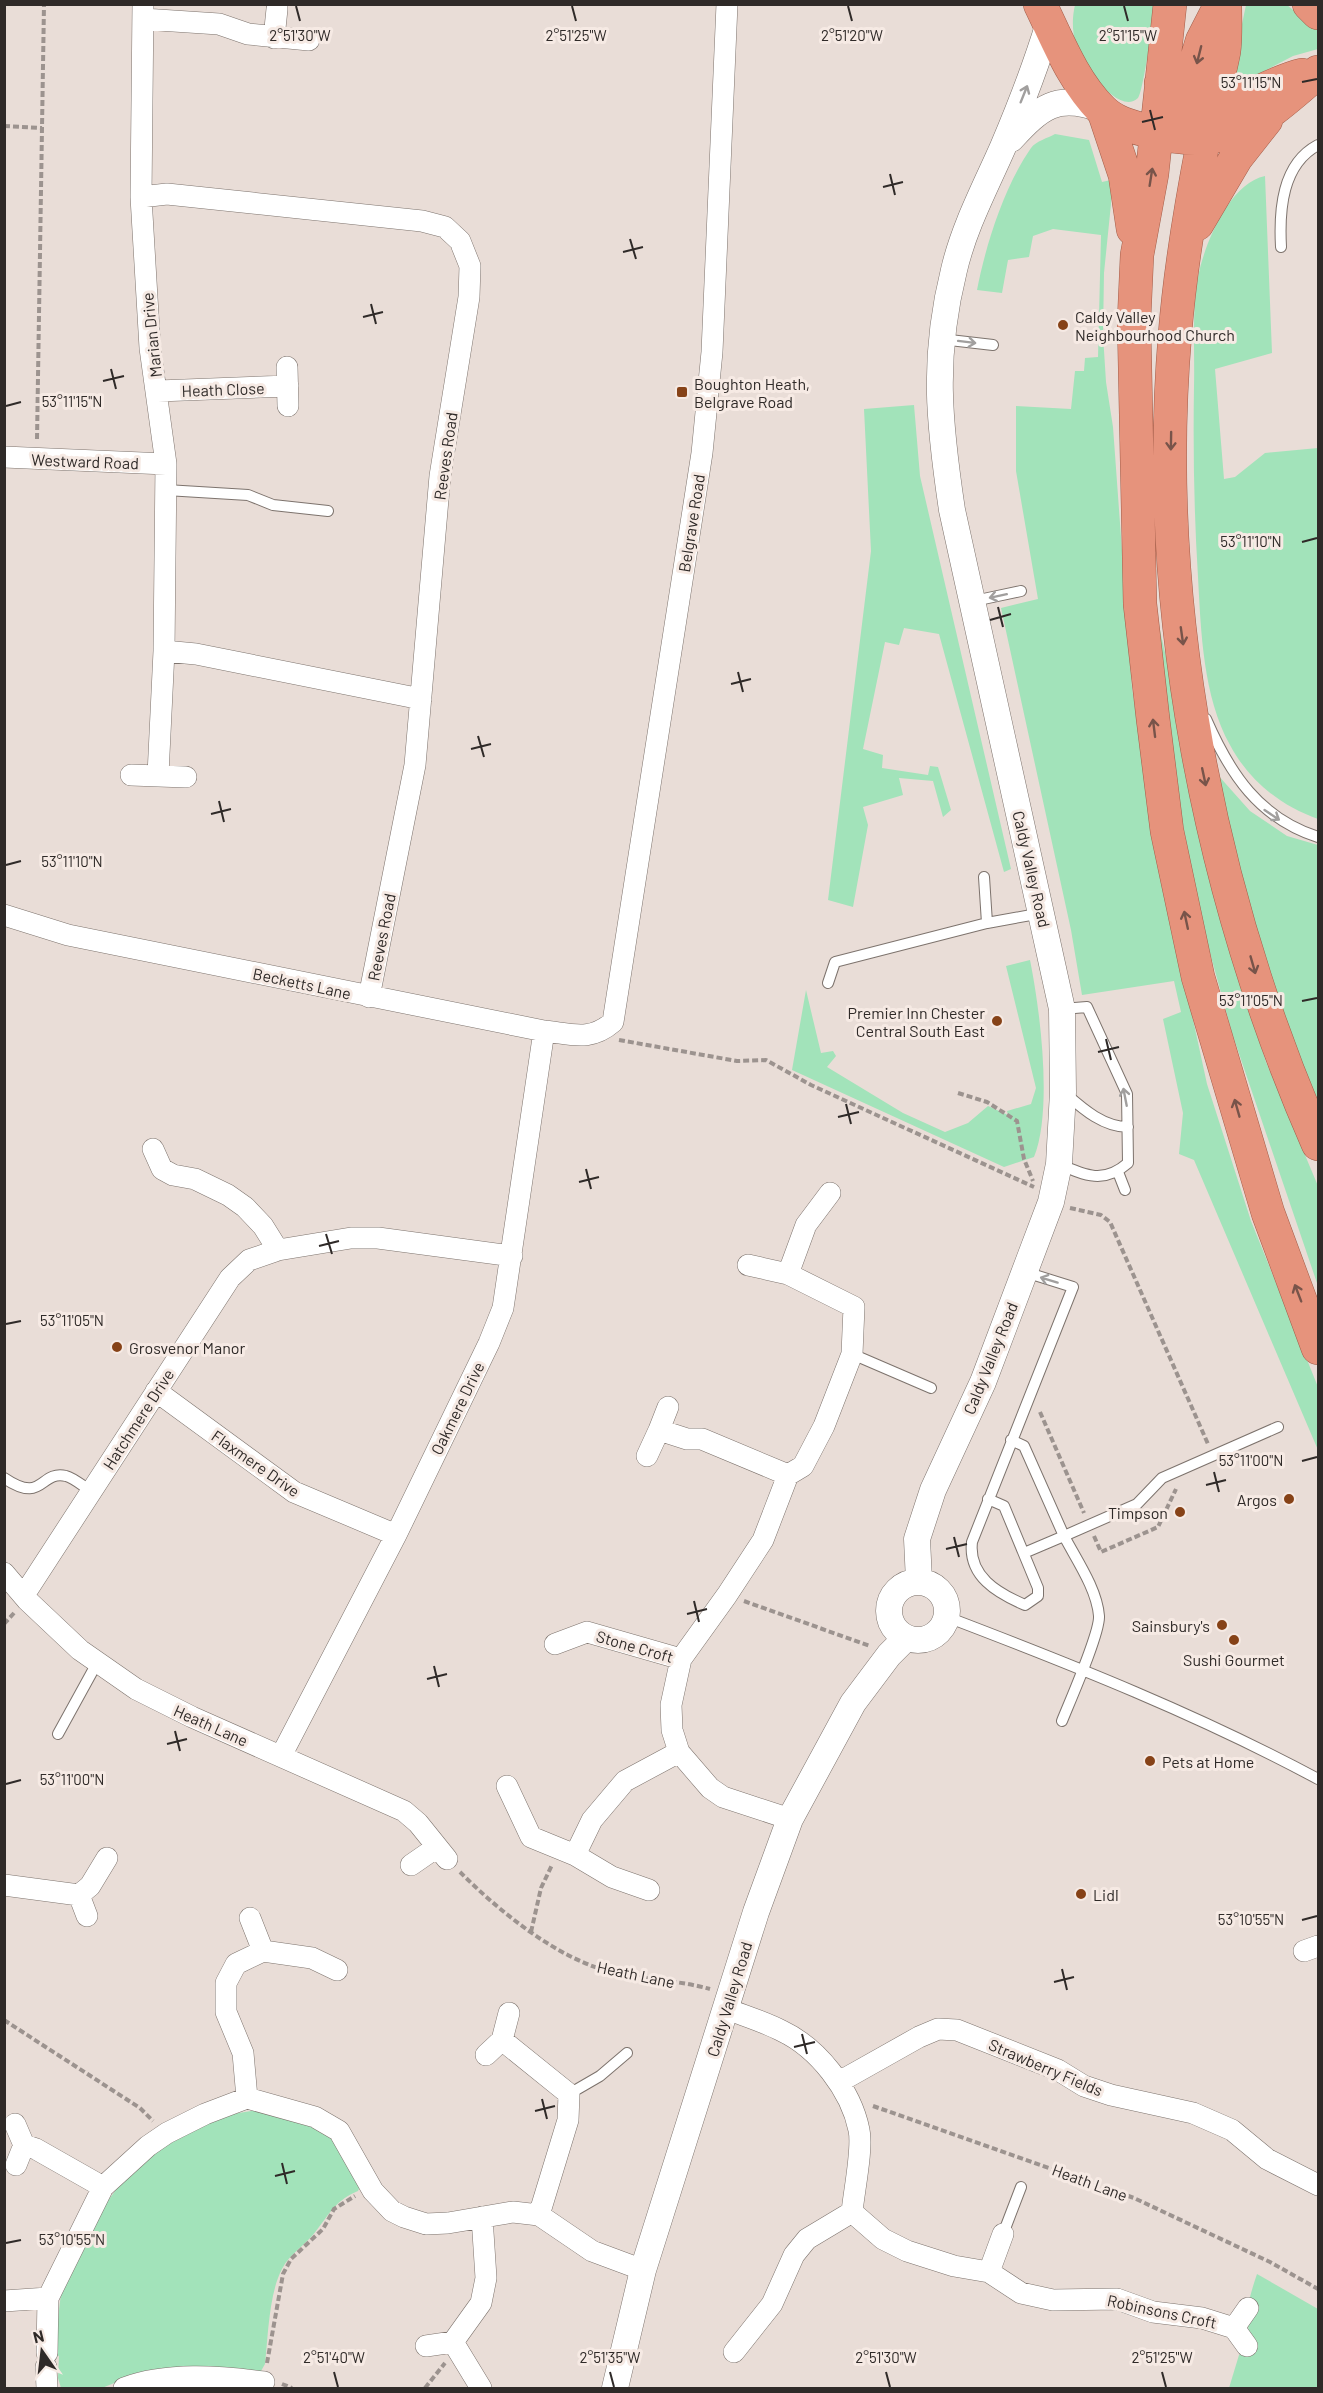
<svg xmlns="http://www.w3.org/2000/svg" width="1323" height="2393" font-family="Barlow,sans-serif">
	<rect width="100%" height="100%" fill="#e9ddd7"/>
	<path fill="#a2e3ba" d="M1075,5H1157C1153,19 1143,94 1138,98C1118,117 1081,62 1076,45C1072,31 1072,18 1075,5Z
		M1246,5H1287L1318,30V49L1293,56L1228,90Z
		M1055,134L1089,140L1102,182L1111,180V204L1104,273L1103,335L1106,382L1113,427L1132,688L1161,872L1207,1084L1251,1221L1318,1387V1450L1194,1160L1179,1154L1183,1113L1163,1019L1181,1012L1174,981L1082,995L1071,930L1001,608L1038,599L1016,471V406L1071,409L1075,371H1084L1085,358L1098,357L1101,235L1053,229L1033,236L1029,257L1008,260L1002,293L977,290C986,244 1004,187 1031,148C1036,141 1048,138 1055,134Z
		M1265,176L1272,353L1215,369L1224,479L1235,477L1265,453L1318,448V819C1281,806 1249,781 1230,745C1203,696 1201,632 1198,577C1194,513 1193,450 1194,386C1195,348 1191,305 1200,268C1208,237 1231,183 1265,176Z
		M914,405L920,476L1011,869L1004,872L939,634L904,628L899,645L885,642L863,749L883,755L882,768L928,775L930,766L938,767L951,810L943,817L933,781L899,778L903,795L863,807L868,825L853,907L828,900L871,551L864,409Z
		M1159,626L1176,701L1196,816L1221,923L1266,1062L1318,1186V1286L1232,1033L1201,920L1168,745Z
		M1217,774L1250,811L1287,836L1318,845V1101L1290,1035L1226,830Z
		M1030,960C1040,1009 1053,1110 1034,1157L1004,1167L792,1070L806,990L821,1053L833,1051L836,1056L827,1067L903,1113L945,1132L968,1123L988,1106L1008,1115L1007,1111L1031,1104L1036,1088L1006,966Z
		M257,2110C276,2113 313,2122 328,2134C343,2146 351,2170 360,2186L358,2191C336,2200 330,2213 316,2231C306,2245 290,2253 282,2269C269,2293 268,2337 265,2364L261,2371L173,2370L124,2379L102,2388H61L58,2378L59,2356L54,2354L61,2293L107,2202L118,2187L157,2150L226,2115Z
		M1257,2274L1318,2309V2388H1229L1239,2355L1253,2344C1242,2319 1249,2298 1257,2274Z"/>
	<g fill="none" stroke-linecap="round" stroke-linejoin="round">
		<defs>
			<path id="service" d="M1281,247C1279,210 1282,164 1318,145
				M941,339L993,345
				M166,490L248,495L273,505L328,511
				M974,601L1021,591
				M1206,719C1230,774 1259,818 1318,837
				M984,877L987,923
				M828,983L835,962L987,923L1042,913
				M1066,1094C1084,1110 1104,1127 1128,1127
				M1059,1164C1086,1176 1104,1184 1128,1163L1127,1094L1087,1007L1062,1009
				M1118,1172L1125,1190
				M852,1354L931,1388
				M1011,1440L1024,1446L1064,1536L1024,1553
				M4,1478C44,1505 39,1470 66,1476C74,1478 84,1487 91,1491
				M988,1499L1004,1506L1038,1588V1596L1025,1605C997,1593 968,1576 972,1542L1073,1287L1025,1272
				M947,1617C1073,1665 1199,1715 1318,1779
				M1062,1721C1070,1701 1100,1633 1099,1616C1097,1589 1076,1559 1064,1536L1137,1504L1162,1478L1278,1427
				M58,1734L97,1663
				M569,2094L600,2076L627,2053
				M1003,2234L1021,2187"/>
			<path id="minor" d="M143,4L141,197L150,348L166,464L164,651L196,654L421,699
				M143,19L219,24L248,34L309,40
				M274,38L277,9
				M141,197L167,194L422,221L445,227L460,241L470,266L469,297L440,476L415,765L369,997
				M287,367L288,406
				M158,391L288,386
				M4,457L166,464
				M131,775L186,777
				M158,775L164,651
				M4,915L68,935L544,1031C572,1034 590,1042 613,1022L702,453L712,352L727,4
				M153,1149L162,1169L173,1175L195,1179L228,1195L245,1207L263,1226L278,1250
				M748,1265L788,1274
				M156,1391L294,1492L396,1535
				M659,1430L668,1407
				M647,1456L659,1430L687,1439H702L788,1475
				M4,1573L27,1600L80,1650L136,1689L192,1717L404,1811L418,1823L447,1859
				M24,1595L230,1278L249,1260L278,1250L351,1238H378L512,1256
				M555,1644L587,1632L681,1659
				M281,1756L396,1535L489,1343L503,1308L544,1031
				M507,1786L531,1837L575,1855L592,1820L625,1781L679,1752
				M790,1819L723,1797L710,1788L679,1752L672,1730L671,1705L681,1659L727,1595L763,1540L788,1475L803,1466L824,1426L852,1354L854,1307L788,1274L806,1225L830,1193
				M575,1855L612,1877L649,1890
				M411,1865L437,1847
				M4,1885L79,1895L90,1886L107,1858
				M79,1895L87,1916
				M250,1918L263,1951
				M1304,1951L1318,1946
				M727,2009C745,2016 765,2022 782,2031C818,2048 851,2090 859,2130C863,2148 854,2191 852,2212L883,2239L907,2251L954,2266L989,2272L1021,2293L1053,2300L1117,2299L1153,2312L1202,2318L1234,2328L1248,2308
				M509,2013L502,2040L569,2094L568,2120L539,2215
				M486,2055L502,2040
				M839,2082L919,2037L938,2029L957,2030L1058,2070L1084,2086L1111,2095L1193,2113L1232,2130L1267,2159L1318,2185
				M247,2098L243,2053L226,2012V1983L236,1964L263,1951L312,1958L337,1970
				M15,2124L24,2145L36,2149L103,2187
				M16,2165L24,2145
				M989,2272L1003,2234
				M4,2301L48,2298L103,2187L148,2146L167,2133L205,2114L247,2098L315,2117L339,2131L373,2191L392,2211L404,2217L426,2224L448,2223L513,2212L539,2215L592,2251L643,2270
				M1234,2328L1247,2346
				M426,2346L453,2342
				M734,2352L772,2304L794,2255L807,2239L852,2212
				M47,2353L48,2298
				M46,2367L47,2388
				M124,2388C167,2372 219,2376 264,2382
				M481,2388L453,2342L481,2303L486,2278L482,2217"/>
			<path id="tertiary" d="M1011,139C1041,107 1056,93 1101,109
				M919,1581L917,1539L933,1490L983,1382L1051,1202L1059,1164L1063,1092L1062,1009L952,510C939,423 932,358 954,270C964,227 985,188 1003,147C1020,107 1036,66 1049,23
				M889 1611a29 29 0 1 1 58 0a29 29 0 1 1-58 0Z
				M615,2388L643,2270L756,1912L790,1819L853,1703L889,1655L906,1638"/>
			<path id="trunk" d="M1040,4C1058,41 1073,81 1102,110C1116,124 1134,127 1152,132C1231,152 1262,120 1318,72
				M1170,4L1152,174L1137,255L1134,321L1140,604L1153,719L1167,831L1198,977L1268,1213L1318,1348
				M1225,4C1225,20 1226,36 1224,51C1218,82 1209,112 1203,143C1191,205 1180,270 1175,334C1152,605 1209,895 1318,1144
				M1309,4L1318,13
				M1161,83L1172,103C1218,125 1259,85 1302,75
				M1104,112L1125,175L1133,229
				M1166,124L1182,108L1202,41L1221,4
				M1197,224L1236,158L1266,120"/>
		</defs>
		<use href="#service" stroke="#7d736d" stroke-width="12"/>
		<use href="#minor" stroke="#7d736d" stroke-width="22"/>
		<use href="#tertiary" stroke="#7d736d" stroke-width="27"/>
		<use href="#trunk" stroke="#a25d49" stroke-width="34"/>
		<path stroke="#9c938f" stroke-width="4" stroke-dasharray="6 3" stroke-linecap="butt" d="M4,126L42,128
			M37,439L44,4
			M619,1040L737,1061L766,1060L811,1085L1034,1187
			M958,1093L987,1102L1017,1121L1024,1159L1033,1181
			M1070,1208L1101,1215L1110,1222L1208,1444
			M1040,1412L1084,1513
			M1094,1536L1101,1552L1158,1527L1176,1489
			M744,1601L870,1646
			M4,1624L14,1613
			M460,1872C499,1911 556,1958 611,1972C644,1980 678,1980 710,1989
			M531,1932L541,1888L552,1865
			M4,2020L140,2108L153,2121
			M873,2106L1134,2198L1270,2262L1318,2289
			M267,2363L283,2274L291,2259L323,2229L334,2209L355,2196
			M282,2384L292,2388
			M425,2388L445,2363"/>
		<use href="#service" stroke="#fff" stroke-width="10"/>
		<use href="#minor" stroke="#fff" stroke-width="21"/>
		<use href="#tertiary" stroke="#fff" stroke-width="26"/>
		<use href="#trunk" stroke="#e6937c" stroke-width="33"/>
	</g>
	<defs><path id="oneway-shaft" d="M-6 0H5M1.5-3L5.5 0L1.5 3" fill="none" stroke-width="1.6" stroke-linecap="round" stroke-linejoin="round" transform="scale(1.5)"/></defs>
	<g stroke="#78544a">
		<use href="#oneway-shaft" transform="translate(1199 55) rotate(104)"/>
		<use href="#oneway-shaft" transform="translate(1151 177) rotate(-81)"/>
		<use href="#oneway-shaft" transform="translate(1171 441) rotate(91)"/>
		<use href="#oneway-shaft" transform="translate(1182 636) rotate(82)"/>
		<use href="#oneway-shaft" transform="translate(1154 728) rotate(-97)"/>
		<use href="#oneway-shaft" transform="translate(1204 777) rotate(78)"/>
		<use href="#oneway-shaft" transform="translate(1186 920) rotate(-102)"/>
		<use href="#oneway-shaft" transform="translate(1253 965) rotate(74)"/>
		<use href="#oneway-shaft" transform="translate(1237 1108) rotate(-106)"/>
		<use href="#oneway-shaft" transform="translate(1298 1293) rotate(-111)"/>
	</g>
	<g stroke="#a19f9e">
		<use href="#oneway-shaft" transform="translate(1024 94) rotate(-68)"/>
		<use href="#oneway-shaft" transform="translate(967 342) rotate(7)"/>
		<use href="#oneway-shaft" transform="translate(998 596) rotate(168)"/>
		<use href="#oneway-shaft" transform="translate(1272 815) rotate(34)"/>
		<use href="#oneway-shaft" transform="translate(1125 1097) rotate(-101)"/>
		<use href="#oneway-shaft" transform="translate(1049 1280) rotate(-163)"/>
	</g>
	<path fill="none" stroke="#2f2a28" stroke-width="2" d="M296,6L300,21M572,6L576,21M848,6L852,21M1124,6L1128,21M1302,82L1317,79M1150,110L1155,130M1142,122L1163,117M890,174L895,195M883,187L903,182M630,239L636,259M623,252L643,247M371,304L376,324M363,317L383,312M111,369L116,389M103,381L124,376M6,406L21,402M1302,542L1317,538M998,607L1003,627M990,620L1011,614M738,672L743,692M731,684L751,679M478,736L484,757M471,749L491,744M219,801L224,822M211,814L231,809M6,865L21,861M1302,1001L1317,998M1106,1039L1111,1060M1098,1052L1119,1047M846,1104L851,1124M838,1117L859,1112M586,1169L591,1189M579,1182L599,1177M326,1234L332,1254M319,1246L339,1241M6,1324L21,1321M1302,1461L1317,1457M1214,1472L1219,1492M1206,1485L1226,1480M954,1537L959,1557M946,1549L967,1544M694,1601L699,1622M687,1614L707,1609M434,1666L439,1687M427,1679L447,1674M175,1731L180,1751M167,1744L187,1739M6,1784L21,1780M1302,1920L1317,1916M1062,1969L1067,1990M1054,1982L1074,1977M802,2034L807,2054M794,2047L815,2042M542,2099L547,2119M535,2111L555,2106M282,2163L287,2184M275,2176L295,2171M6,2243L21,2240M334,2372L338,2387M610,2372L614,2387M886,2372L890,2387M1162,2372L1166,2387"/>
	<g fill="#864217" stroke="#f6eae4" stroke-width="2">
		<circle cx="1063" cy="325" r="6"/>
		<rect x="676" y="386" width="12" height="12" rx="3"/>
		<circle cx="997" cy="1021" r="6"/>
		<circle cx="117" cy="1347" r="6"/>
		<circle cx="1289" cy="1499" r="6"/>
		<circle cx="1180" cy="1512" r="6"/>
		<circle cx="1222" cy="1625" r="6"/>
		<circle cx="1234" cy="1640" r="6"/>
		<circle cx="1150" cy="1761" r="6"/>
		<circle cx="1081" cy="1894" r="6"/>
	</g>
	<g text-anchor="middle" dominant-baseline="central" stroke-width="6" stroke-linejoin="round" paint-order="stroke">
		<g font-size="16" fill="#2f2a28" stroke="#f6eae4" text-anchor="start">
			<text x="1075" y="316">Caldy Valley<tspan x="1075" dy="18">Neighbourhood Church</tspan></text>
			<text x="694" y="383">Boughton Heath,<tspan x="694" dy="18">Belgrave Road</tspan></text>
			<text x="985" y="1012" text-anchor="end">Premier Inn Chester<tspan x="985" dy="18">Central South East</tspan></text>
			<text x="129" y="1347">Grosvenor Manor</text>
			<text x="1277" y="1499" text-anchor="end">Argos</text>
			<text x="1168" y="1512" text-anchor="end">Timpson</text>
			<text x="1210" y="1625" text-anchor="end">Sainsbury's</text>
			<text x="1234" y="1659" text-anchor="middle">Sushi Gourmet</text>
			<text x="1162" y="1761">Pets at Home</text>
			<text x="1093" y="1894">Lidl</text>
		</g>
		<g font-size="16" fill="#2f2a28" stroke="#f6eae4">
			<text transform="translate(151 335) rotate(-96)">Marian Drive</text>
			<text transform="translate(223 389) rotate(-2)">Heath Close</text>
			<text transform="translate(445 456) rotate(-82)">Reeves Road</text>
			<text transform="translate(85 461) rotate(2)">Westward Road</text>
			<text transform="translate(691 523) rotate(-81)">Belgrave Road</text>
			<text transform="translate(1032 869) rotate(77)">Caldy Valley Road</text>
			<text transform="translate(381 937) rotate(-79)">Reeves Road</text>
			<text transform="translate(302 983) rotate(12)">Becketts Lane</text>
			<text transform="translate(990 1358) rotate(-68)">Caldy Valley Road</text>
			<text transform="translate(457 1408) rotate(-64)">Oakmere Drive</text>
			<text transform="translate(138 1419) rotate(-57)">Hatchmere Drive</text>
			<text transform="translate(256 1463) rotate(35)">Flaxmere Drive</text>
			<text transform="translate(635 1646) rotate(16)">Stone Croft</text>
			<text transform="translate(211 1725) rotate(24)">Heath Lane</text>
			<text transform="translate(636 1974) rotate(12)">Heath Lane</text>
			<text transform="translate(729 1999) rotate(-73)">Caldy Valley Road</text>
			<text transform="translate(1046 2067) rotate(23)">Strawberry Fields</text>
			<text transform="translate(1090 2182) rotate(20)">Heath Lane</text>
			<text transform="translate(1162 2311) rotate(12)">Robinsons Croft</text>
		</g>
	</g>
	<g font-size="15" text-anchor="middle" fill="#2f2a28" stroke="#f6eae4" stroke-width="6" stroke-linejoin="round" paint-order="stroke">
		<text x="300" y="41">2°51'30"W</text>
		<text x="576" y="41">2°51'25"W</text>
		<text x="852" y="41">2°51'20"W</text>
		<text x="1128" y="41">2°51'15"W</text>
		<text x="1251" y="88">53°11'15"N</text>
		<text x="72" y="407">53°11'15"N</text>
		<text x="1251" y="547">53°11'10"N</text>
		<text x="72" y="867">53°11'10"N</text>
		<text x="1251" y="1006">53°11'05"N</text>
		<text x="72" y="1326">53°11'05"N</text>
		<text x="1251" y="1466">53°11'00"N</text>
		<text x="72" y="1785">53°11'00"N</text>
		<text x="1251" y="1925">53°10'55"N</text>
		<text x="72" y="2245">53°10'55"N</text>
		<text x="334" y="2363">2°51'40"W</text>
		<text x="610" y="2363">2°51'35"W</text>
		<text x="886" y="2363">2°51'30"W</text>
		<text x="1162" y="2363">2°51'25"W</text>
	</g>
	<rect width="1323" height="2393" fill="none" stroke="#2f2a28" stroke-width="12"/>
	<g transform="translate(42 2351) rotate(346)" stroke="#f6eae4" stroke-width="4.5" paint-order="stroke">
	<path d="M0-4.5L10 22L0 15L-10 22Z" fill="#2f2a28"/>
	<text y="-9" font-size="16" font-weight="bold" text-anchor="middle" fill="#2f2a28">N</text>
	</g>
</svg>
